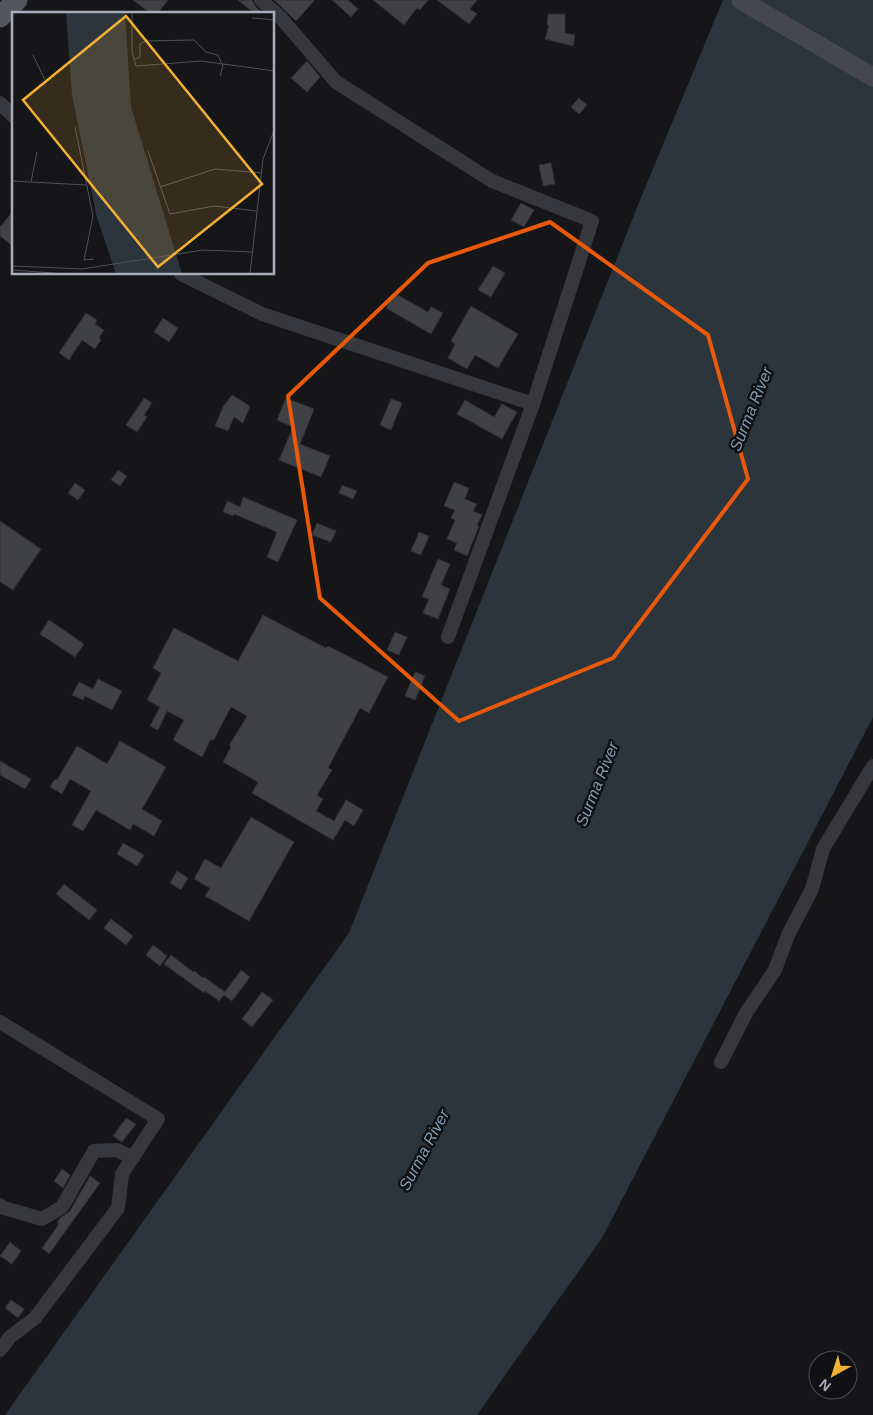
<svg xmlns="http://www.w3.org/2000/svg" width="873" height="1415" font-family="Helvetica,sans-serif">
	<rect width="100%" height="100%" fill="#161618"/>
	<path fill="#2c353c" d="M723,0H873V717L602,1238L477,1415H5L349,933L640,200Z"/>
	<path fill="#404145" stroke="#303034" d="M133,0H168L157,14H151Z
		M238,0H252L255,6L263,14H255Z
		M274,0H315L296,21Z
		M332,0H348L358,9L351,17Z
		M373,0H428L420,10L417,8L404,25Z
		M437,0H477L470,9L477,14L469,24Z
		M548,14H565V33L575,35L573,46L545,39L549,25H547Z
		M307,61L320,77L307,92L291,78Z
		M579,98L587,105L579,114L571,107Z
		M551,163L555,184L543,186L539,165Z
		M521,203L534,210L524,227L511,220Z
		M14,210V247L0,236V227Z
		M493,266L505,273L491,297L478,290Z
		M394,293L428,312L431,307L443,313L431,334L386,308Z
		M471,306L518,334L498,368L475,355L467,369L448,358L455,344L451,341Z
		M86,313L97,320L95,324L104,330L99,338L101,340L95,349L82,340L69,360L59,353Z
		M163,318L178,328L169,342L154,332Z
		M232,395L250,406L243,423L234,417L228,431L215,426L223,407Z
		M144,398L152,403L144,415L147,417L137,432L126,425Z
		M286,398L314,409L300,444L330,456L321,477L279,460L293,427L277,420Z
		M391,399L402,403L391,430L380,425Z
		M465,400L494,417L502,404L517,412L502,439L457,414Z
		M118,470L127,476L120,486L111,480Z
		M454,482L469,488L465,499L477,504L473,511L482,515L477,525L479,526L467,556L454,550L457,543L447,539L455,520L451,518L455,510L444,506Z
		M75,483L85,490L78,500L68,493Z
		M342,485L357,491L353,499L339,493Z
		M243,497L297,520L278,562L267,557L277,532L234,514L233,516L223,512L227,501L240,507Z
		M0,521L41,549L13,590L0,582Z
		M317,523L336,531L331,542L312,535Z
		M419,532L429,536L421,555L411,551Z
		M438,559L450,564L441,585L450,589L438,619L423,613L429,599L422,597Z
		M263,615L326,648L328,646L388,677L369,713L360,708L328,768L332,770L317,795L323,799L316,811L334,821L346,800L363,810L354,826L345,820L333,840L252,793L258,782L223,762L231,747L229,746L247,716L231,707L213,741L211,739L202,757L173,740L184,720L167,711L158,730L150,726L160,707L147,700L161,673L153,668L174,628L238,661Z
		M49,620L84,644L75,657L40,634Z
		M395,632L407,637L399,655L387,650Z
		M415,672L425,676L415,700L405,696Z
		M98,679L122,691L112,710L85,696L83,700L72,695L79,682L93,689Z
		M120,741L166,767L142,809L162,821L154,836L133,824L130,830L96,810L83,831L72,825L91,791L70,779L62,794L50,787L55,779L57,780L77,746L107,764Z
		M0,761L31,779L25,789L0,775Z
		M251,817L294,842L249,921L205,896L210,888L194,879L205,859L221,868Z
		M123,843L144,855L137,866L117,854Z
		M177,871L188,878L181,890L170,883Z
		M64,884L97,910L89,920L56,894Z
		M111,919L133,936L126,945L104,928Z
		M153,945L167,956L160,966L146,955Z
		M171,955L193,972L194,971L203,978L204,977L225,992L241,970L250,977L232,1001L224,995L219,1001L205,991L204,993L164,964Z
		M262,992L273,1000L252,1027L242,1019Z
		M126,1118L136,1124L122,1142L113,1136Z
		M62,1169L70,1175L63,1188L54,1181Z
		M90,1176L100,1183L49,1254L42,1248L59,1224L57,1223L60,1218L70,1211Z
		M10,1242L21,1251L12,1264L0,1256Z
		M11,1300L24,1309L18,1318L5,1308Z"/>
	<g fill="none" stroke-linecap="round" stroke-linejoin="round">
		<path stroke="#37383d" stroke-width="14" d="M261,0L281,18L336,82L492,181L592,221L533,404L448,637
			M0,103L14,117
			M181,274L262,314L533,404
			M0,1022L158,1119L122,1174L118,1208L35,1318L10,1337L0,1350
			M721,1062L746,1013L775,970L788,935L812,889L823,849L873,766
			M0,1205L4,1208L42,1219L62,1207L94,1151L117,1150L133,1158"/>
		<path stroke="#45474d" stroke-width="19" d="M741,0L873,77"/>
		<path stroke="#53555c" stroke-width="21" d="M0,17L17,0"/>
	</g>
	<path fill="none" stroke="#e8590c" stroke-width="4" stroke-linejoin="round" d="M550,222L708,335L748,479L613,658L459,721L320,598L288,396L428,263Z"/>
	<g text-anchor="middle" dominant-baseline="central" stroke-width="5" stroke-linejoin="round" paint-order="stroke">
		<g font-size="16" font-style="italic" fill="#7f9bb3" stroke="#111113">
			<text transform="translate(751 409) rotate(-68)">Surma River</text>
			<text transform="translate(597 784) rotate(-68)">Surma River</text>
			<text transform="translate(424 1150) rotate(-62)">Surma River</text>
		</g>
	</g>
	<g transform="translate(12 12)">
		<rect width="262" height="262" fill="#161618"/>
		<path d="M54,1H113L119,95L170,262H104L85,206L60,83Z" fill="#2c353c"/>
		<path fill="none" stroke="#505258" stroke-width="1" d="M120,1V40L124,54L189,49L263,59M240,6L263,8M21,43L33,68M123,47L128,45V32L133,29L182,28L194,40L206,43L211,54L208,64M63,115L81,204L72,248L82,247M136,139L158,202L202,194L245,199M0,169L74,173M19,170L25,140M148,175L203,157L249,161M0,254L70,257L191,238L240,240M0,258L55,262M238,262L251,147L263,116"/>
		<path fill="#f2b134" fill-opacity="0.15" stroke="#f2b134" stroke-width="2.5" d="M114,4L250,172L146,255L11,88Z"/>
		<rect width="262" height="262" fill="none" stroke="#a8adb8" stroke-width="2.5"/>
	</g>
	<g transform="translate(833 1375) rotate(219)"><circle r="24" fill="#111113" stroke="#4d4f55"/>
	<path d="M0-4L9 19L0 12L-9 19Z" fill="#f2b134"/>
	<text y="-8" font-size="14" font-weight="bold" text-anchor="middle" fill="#a8adb8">N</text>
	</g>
</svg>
